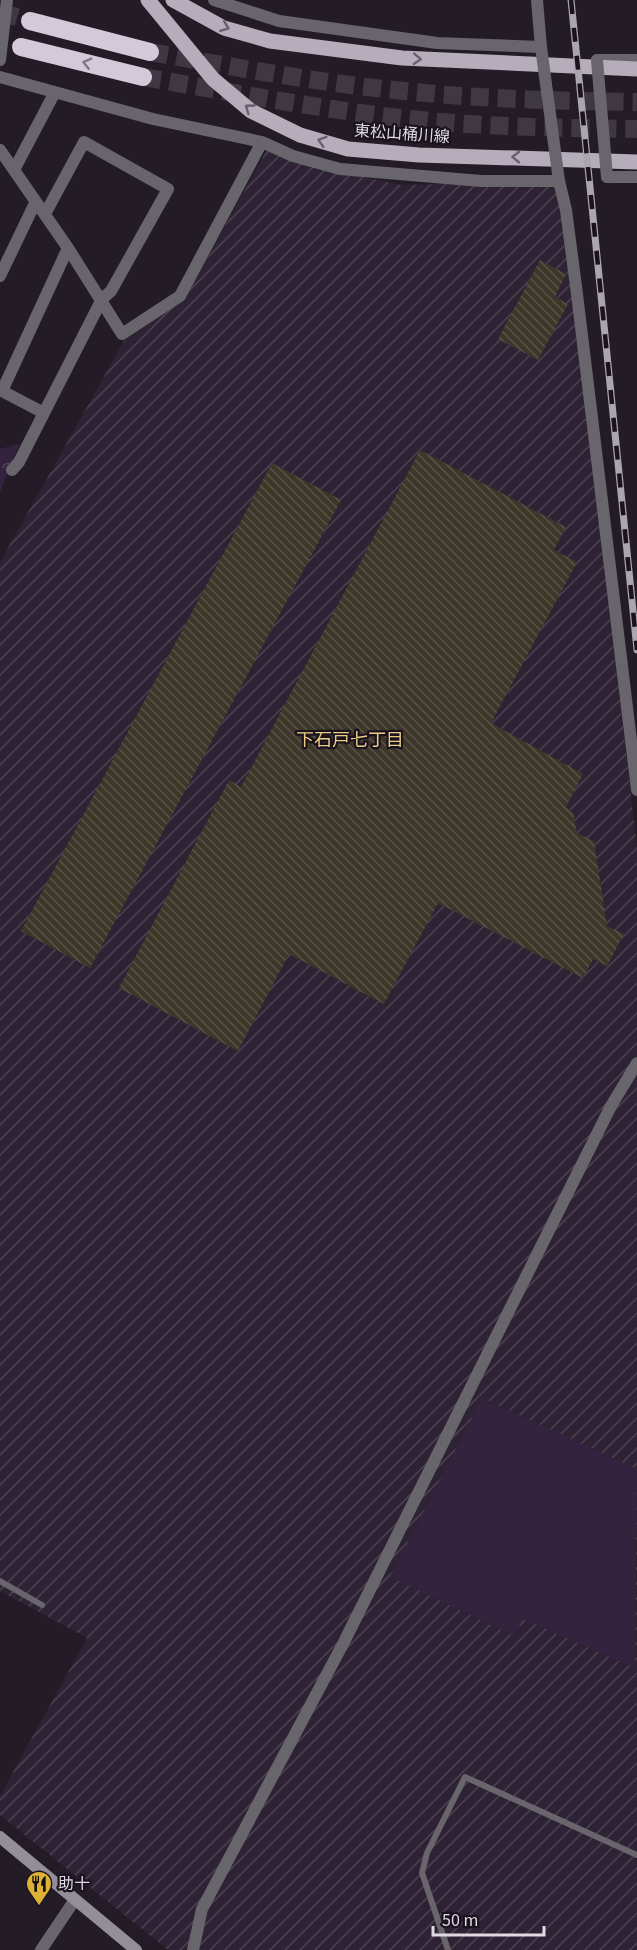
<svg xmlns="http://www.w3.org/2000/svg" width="637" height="1950" font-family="'Source Sans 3','Noto Sans JP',sans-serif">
	<defs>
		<pattern id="industrial-furrows" width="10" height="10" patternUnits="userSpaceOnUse" patternTransform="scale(1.5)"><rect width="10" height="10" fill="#2e2334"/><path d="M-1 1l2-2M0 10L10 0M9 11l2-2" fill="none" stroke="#4c4251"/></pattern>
		<pattern id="park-crowns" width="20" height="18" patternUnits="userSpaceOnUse" patternTransform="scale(1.5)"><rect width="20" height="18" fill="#34233e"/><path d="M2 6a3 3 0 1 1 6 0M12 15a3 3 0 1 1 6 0" fill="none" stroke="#51425a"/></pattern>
		<pattern id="building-back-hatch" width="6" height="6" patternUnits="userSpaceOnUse" patternTransform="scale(1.5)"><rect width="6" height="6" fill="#3d3729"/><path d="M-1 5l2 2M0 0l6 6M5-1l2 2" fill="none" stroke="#595348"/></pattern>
	</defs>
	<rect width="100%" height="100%" fill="#231c27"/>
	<path fill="url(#industrial-furrows)" d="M269,146L321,168L401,185L559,181L637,847V1950H168L0,1815V1796L87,1638L0,1591V562L124,341L185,299Z"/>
	<path fill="url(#park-crowns)" d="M19,444L0,492V449Z"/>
	<path fill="#34233e" d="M482,1398L637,1469L635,1668L523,1619L514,1636L390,1577Z"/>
	<path fill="url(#building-back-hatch)" d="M540,260L566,274L555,297L568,304L538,360L498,339Z
		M420,450L566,527L554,550L577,562L491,723L583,774L566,807L573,812L577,833L594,841L607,926L624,934L607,966L593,959L583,978L438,903L384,1004L289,954L238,1051L119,988L229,780L241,787Z
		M272,463L341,500L90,968L21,931Z"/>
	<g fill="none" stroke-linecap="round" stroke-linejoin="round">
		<path stroke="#3f3843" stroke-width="18" stroke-dasharray="18 9" stroke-linecap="butt" d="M0,12L30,21
			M150,52C234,67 319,83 404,91C481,99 559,101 637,102
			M143,77C229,92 314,108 400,118C479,127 558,128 637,129"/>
		<path stroke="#69656c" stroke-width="6" d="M0,1581L42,1605
			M448,1950L422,1873L427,1853L465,1777L637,1855"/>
		<path stroke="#69656c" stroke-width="12" d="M214,0L279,21L437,43L541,47L537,0
			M597,60H637
			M0,77L153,119L262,142L293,156L340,169L481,181H559L566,210L577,294L637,790
			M0,150L68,248L122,334L180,296L262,142
			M14,170L55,92
			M607,177H637
			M0,276L35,203
			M44,413L2,391L68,248
			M12,470L19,462L102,299L111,291L168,189L84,142L45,214
			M41,1950L74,1901
			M193,1950L202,1909L344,1642L611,1106L637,1063"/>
		<path stroke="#948e98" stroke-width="12" d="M0,1837L136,1950"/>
		<path stroke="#b5adba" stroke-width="15" d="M148,0L213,79L251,111L300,135L348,149L419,155L637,162
			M173,0L224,28L270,41L402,58L637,69"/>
		<path stroke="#d3c9d9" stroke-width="18" d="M30,21L150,52
			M21,47L143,77"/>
		<defs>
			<path id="rail" d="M571,0L637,650"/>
		</defs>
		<use href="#rail" stroke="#aba5ae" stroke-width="7"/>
		<use href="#rail" stroke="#1a121e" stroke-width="4.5" stroke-dasharray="14" stroke-linecap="butt"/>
		<path stroke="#69656c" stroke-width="12" d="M541,47L559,181
			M0,60L7,0
			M597,60L607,177"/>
	</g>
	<defs><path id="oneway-chevron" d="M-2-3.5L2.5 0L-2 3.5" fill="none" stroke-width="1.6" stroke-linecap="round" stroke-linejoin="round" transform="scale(1.5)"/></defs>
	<g stroke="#68606c">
		<use href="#oneway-chevron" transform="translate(225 27) rotate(21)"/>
		<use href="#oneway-chevron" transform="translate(417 59) rotate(3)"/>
		<use href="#oneway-chevron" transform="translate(249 108) rotate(-144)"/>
		<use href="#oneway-chevron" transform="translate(322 141) rotate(-163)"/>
		<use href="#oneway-chevron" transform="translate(516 157) rotate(-179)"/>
	</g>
	<use stroke="#807785" href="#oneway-chevron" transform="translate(87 63) rotate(-166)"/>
	<defs>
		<symbol id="restaurant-pin" viewBox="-11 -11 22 30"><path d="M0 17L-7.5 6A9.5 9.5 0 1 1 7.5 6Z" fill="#ddb133" stroke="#1a121e"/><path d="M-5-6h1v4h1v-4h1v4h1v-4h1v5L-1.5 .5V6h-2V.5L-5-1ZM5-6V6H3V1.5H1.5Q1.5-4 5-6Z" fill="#111"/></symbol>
	</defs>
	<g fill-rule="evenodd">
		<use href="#restaurant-pin" x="24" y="1869" width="30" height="40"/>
	</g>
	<g text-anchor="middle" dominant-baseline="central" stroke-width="4.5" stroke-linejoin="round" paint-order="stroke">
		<g font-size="16" fill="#dfdae2" stroke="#1a121e">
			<text transform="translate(402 134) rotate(4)">東松山桶川線</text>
		</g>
		<g font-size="16" fill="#dfdae2" stroke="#1a121e" text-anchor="start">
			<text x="58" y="1884">助十</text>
		</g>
		<g font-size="18" fill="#ebcd82" stroke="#1a121e">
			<text x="350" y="740">下石戸七丁目</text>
		</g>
	</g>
	<path d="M433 1926v9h111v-9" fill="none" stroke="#dfdae2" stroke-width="3"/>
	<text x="442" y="1926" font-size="18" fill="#dfdae2" stroke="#1a121e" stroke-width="4.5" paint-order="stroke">50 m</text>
</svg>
